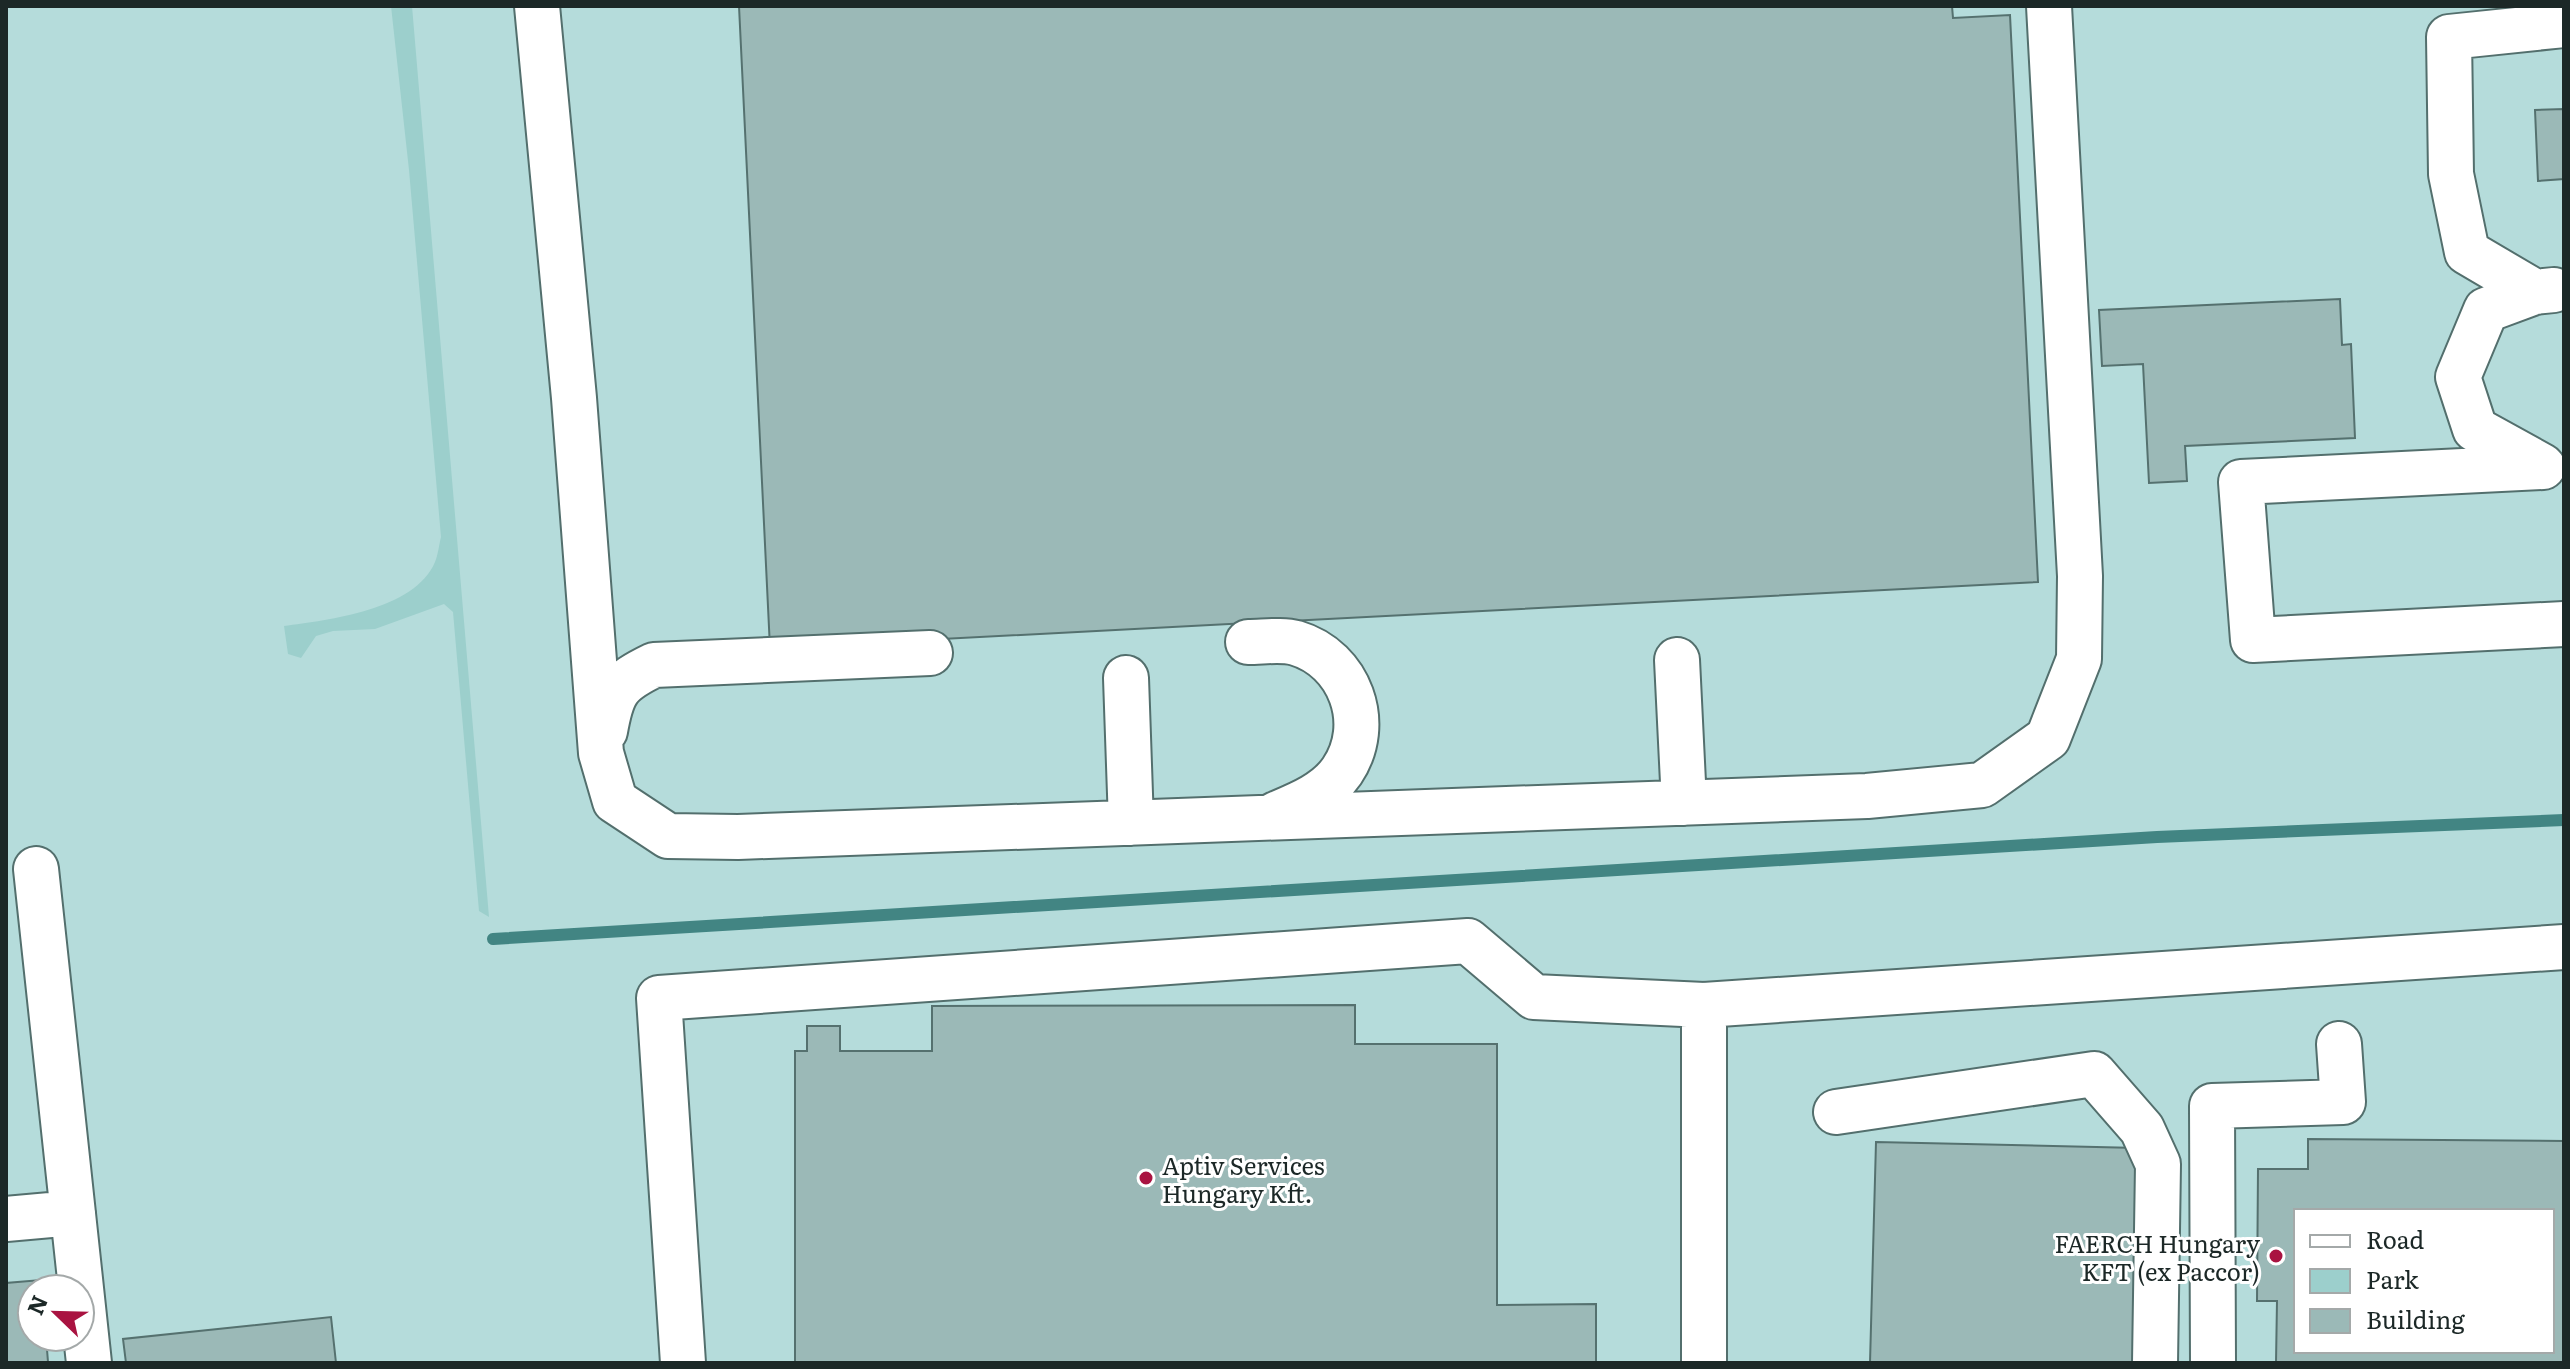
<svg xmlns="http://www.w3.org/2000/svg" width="2570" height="1369" font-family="Literata,serif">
	<rect width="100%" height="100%" fill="#cae9e7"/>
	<path fill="#b5dcdb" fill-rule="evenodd" d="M6,6H2564V1363H6ZM2296,1211H2552V1351H2296ZM32,1289H80V1337H32Z"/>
	<path fill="#9ccfcc" d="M391,6H412L489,917L479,911L453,612L444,604L375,629L333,631L316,636L301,658L288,654L284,626C328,620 415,610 435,562C438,555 439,545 441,537L409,170Z"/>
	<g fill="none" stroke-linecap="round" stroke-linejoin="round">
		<path stroke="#428583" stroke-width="12" d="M493,939L2157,837L2564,820"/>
	</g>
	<path fill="#9bb9b7" stroke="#55716f" stroke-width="2" fill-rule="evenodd" d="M739,6H1952L1953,18L2010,15L2038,582L770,648Z
		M2564,109V179L2538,181L2535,110Z
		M2340,299L2342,345L2351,344L2355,438L2185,446L2187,481L2149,483L2143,364L2102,366L2099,310Z
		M1355,1005V1044H1497V1305L1596,1304V1363H795V1051H807V1026H840V1051H932V1006Z
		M2308,1139L2564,1141V1363H2276L2277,1301H2257L2258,1169H2308ZM2296,1211H2552V1351H2296Z
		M1876,1142L2138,1148L2133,1363H1870Z
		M41,1280L42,1289H32V1337H46L48,1362L6,1363V1283Z
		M331,1317L336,1363H126L123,1339Z"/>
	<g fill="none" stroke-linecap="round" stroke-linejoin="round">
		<defs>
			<path id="minor" d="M537,6L574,398L601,753L615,801L668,836L738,837L1867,796L1982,785L2048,738L2079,659L2080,576L2049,6
				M2535,292L2467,252L2451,174L2449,37L2564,25
				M2542,466L2475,429L2458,377L2486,310L2535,292L2554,290
				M2543,467L2241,482L2253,640L2564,624
				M1248,642C1263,642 1282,639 1296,643C1350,659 1374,724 1342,771C1327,793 1300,804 1276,814
				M1677,660L1684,803
				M1126,678L1131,823
				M605,731C612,691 617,683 654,665L930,653
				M36,869L89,1363
				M1836,1112L2094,1074L2142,1129L2158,1164L2155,1363
				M6,1219L73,1213
				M683,1363L659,998L1468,941L1534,997L1704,1005
				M1704,1363V1005L2564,947
				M2213,1363L2212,1106L2343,1102L2339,1044"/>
		</defs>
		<use href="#minor" stroke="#536f6d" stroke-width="48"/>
		<use href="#minor" stroke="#fff" stroke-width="44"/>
	</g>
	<g fill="#a91341" stroke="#fff" stroke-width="3">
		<circle cx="1146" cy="1178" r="8"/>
		<circle cx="2276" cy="1256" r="8"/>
	</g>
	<g text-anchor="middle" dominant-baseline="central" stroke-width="6" stroke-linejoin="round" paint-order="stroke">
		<g font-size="24" fill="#1c2827" stroke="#fff" text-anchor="start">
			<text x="1162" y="1164">Aptiv Services<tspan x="1162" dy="28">Hungary Kft.</tspan></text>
			<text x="2260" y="1242" text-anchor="end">FAERCH Hungary<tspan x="2260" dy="28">KFT (ex Paccor)</tspan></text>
		</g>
	</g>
	<rect width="2570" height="1369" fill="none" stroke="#1c2827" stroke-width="16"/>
	<rect x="2294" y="1209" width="260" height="144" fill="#ffffff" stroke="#a4a9a9" stroke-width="2"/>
	<rect x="2310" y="1235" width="40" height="12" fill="#ffffff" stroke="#a4a9a9" stroke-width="2"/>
	<text x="2366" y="1249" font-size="24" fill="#1c2827">Road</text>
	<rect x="2310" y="1269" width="40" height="24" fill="#9ccfcc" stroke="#a4a9a9" stroke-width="2"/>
	<text x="2366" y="1289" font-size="24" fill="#1c2827">Park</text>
	<rect x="2310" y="1309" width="40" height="24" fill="#9bb9b7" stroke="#a4a9a9" stroke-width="2"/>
	<text x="2366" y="1329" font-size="24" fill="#1c2827">Building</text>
	<g transform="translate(56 1313) rotate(293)"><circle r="38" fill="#ffffff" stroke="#a4a9a9" stroke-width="2"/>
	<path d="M0-6L14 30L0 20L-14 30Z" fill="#a91341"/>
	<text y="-12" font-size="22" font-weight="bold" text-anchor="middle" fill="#1c2827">N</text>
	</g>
</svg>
